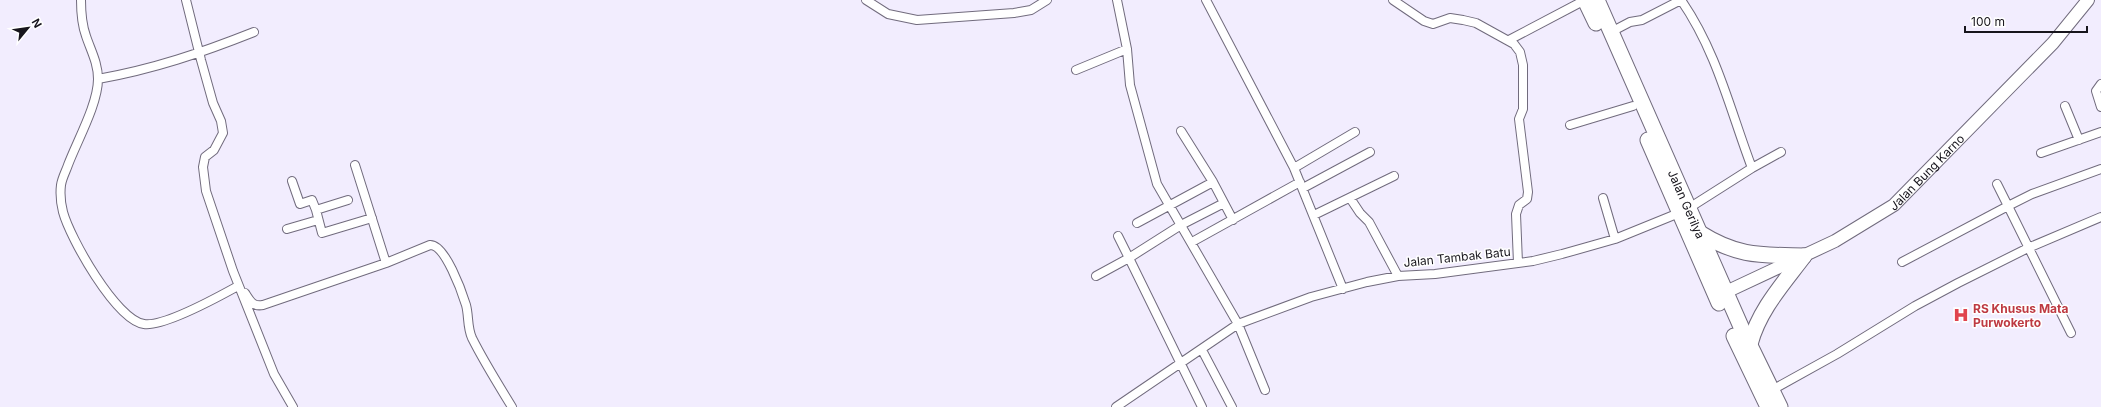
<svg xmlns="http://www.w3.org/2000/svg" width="2101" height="407" font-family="Inter,sans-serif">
	<rect width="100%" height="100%" fill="#f2edfe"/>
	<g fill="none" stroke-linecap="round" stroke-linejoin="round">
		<defs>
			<path id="street" d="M81,0C81,12 82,25 86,36C91,51 98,63 98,79C98,104 77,141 68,165C66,171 62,178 61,185C60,193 61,204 63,212C70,238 116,320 144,324C164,327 220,296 238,286
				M186,0L201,60L213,103L221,121L223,133L214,150L205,157L203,167L206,191L233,271L274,374L293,407
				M866,0L888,14L917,20L1014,13L1031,10L1047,0
				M1117,0L1127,49L1130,85L1157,184L1238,324L1265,390
				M1206,0L1294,168L1343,289
				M1393,0L1424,21L1433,24L1450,18L1463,20L1476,23L1514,44L1520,52L1523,65V109L1519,119L1528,192L1527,199L1519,205L1516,214L1518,263
				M1681,0C1717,52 1730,110 1752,168L1689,208
				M1611,32L1630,22L1642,20L1681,0
				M1509,40L1585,0
				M1076,70L1127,49
				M98,79C154,69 201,53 254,32
				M2101,84L2096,91L2101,107
				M2065,106L2079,140
				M1570,125L1633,106
				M2041,153L2101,132
				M355,165L386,263
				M1294,168L1355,132
				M1752,168L1781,152
				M292,181L300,204L312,200L316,210
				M1213,182L1233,220
				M1303,188L1370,152
				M1350,198L1360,213L1369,222L1398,276
				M1603,198L1615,239
				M348,200L316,210L322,233L372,218
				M1314,215L1394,176
				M1137,223L1213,182L1181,131
				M287,229L318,220
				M1192,242L1300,182
				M1902,262L2008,206L1997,184
				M1096,276L1129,258L1118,236
				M245,293C250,301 253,307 263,305L386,263L430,245C445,244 462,292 466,305C469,316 467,327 472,338C484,362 498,384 512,407
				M2071,333L2008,206L2032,194L2101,169
				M1202,350L1232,407
				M1772,390L1837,354L1915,306L1958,283L2028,248L2101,217
				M1116,407L1238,324L1311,297L1367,282L1398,276L1435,274L1533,261L1562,254L1615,239L1679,213
				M1202,407L1129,258L1181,225L1224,203"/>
			<g id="secondary">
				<path id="s1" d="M1726,292L1835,241L1894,205L2053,43L2088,0"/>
			</g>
			<g id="highway">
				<path d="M1585,0L1596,23"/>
				<path id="s2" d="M1597,0L1742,329L1780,407"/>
				<path d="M1648,140L1719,303"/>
				<path d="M1700,233C1738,257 1761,255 1804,256"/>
				<path d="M1734,336L1768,407"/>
				<path d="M1750,344C1759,310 1783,284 1804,256"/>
			</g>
		</defs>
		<use href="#street" stroke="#716b7d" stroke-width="10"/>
		<use href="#secondary" stroke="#716b7d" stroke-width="14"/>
		<use href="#highway" stroke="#716b7d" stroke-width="17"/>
		<use href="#street" stroke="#fff" stroke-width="8"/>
		<use href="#secondary" stroke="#fff" stroke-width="12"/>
		<use href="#highway" stroke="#fff" stroke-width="15"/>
	</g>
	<defs>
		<symbol id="hospital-bare" viewBox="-9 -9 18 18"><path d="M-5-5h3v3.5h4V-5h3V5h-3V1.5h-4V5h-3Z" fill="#e0444e" stroke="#fff" stroke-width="2.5" paint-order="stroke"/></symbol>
	</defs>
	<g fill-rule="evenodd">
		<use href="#hospital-bare" x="1950" y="304" width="22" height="22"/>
	</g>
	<g text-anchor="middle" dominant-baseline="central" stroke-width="3" stroke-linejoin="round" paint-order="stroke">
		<g font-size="12" fill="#17151c" stroke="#fff">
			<text stroke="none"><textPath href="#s1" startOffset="236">Jalan Bung Karno</textPath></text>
			<text stroke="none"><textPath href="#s2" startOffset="223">Jalan Gerilya</textPath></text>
			<text transform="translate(1457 257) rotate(-6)">Jalan Tambak Batu</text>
		</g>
		<g font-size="12" font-weight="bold" fill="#be3a42" stroke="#fff" text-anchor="start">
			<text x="1973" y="308">RS Khusus Mata<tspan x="1973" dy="14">Purwokerto</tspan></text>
		</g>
	</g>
	<g transform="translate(28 28) rotate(61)" stroke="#ffffff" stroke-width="3" paint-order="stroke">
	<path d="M0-3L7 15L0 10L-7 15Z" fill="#17151c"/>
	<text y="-6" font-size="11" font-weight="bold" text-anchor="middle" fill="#17151c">N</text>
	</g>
	<path d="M1965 26v6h122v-6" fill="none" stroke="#17151c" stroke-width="2"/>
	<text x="1971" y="26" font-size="12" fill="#17151c" stroke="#ffffff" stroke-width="3" paint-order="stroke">100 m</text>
</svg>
